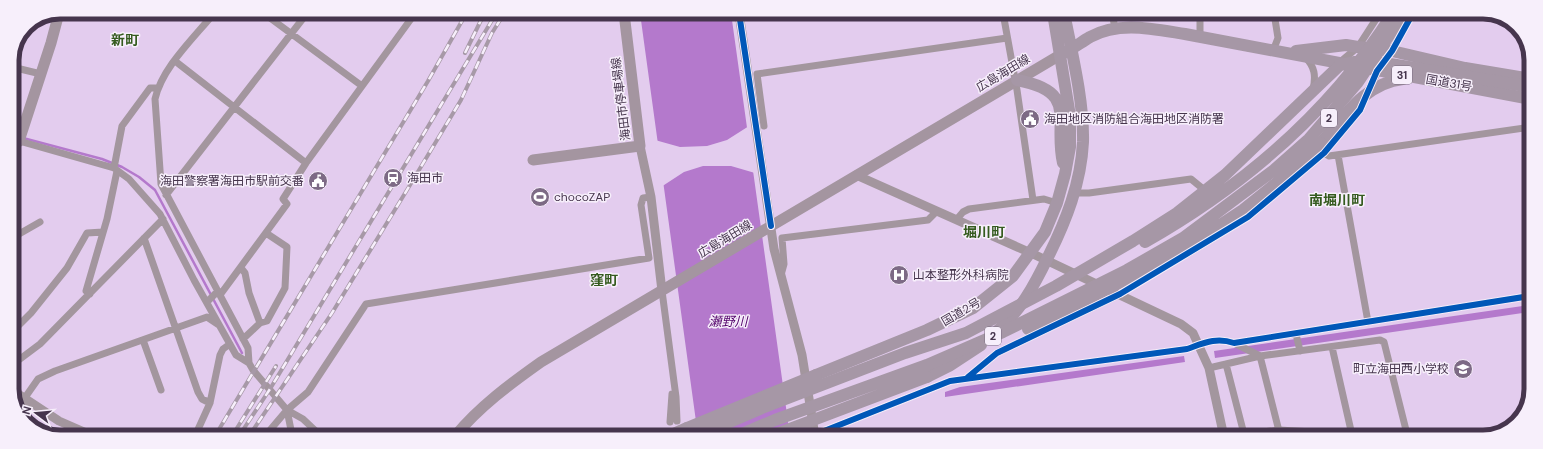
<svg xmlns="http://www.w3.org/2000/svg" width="1543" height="449" font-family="'DM Sans','Noto Sans JP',sans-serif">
	<rect width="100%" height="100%" fill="#e3ccee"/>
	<path fill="#b479cc" d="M640,13H731L790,436H698Z
		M1530,305V312L1215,358L1214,351Z
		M1184,356L1185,362L945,397V392L960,387Z"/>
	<path fill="#e3ccee" d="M749,126L755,173L731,166H703L684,172L661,187L655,140L680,147L707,146L727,140Z"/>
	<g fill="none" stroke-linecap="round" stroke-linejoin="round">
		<path stroke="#b479cc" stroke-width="2.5" d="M23,138L102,159L122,167L139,177L155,190L242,353"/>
		<path stroke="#a3969e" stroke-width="7" d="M215,12C195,37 162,67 155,99L161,184L248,348L249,363L253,370L287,410L303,419L321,436
			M262,12L362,86
			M1003,13L1017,90L1033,200
			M1112,13L1115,28
			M1200,37V18L1205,15L1214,13
			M1273,51L1278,38L1274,13
			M1390,53L1413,13
			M1305,57C1315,67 1316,76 1313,89
			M175,61L306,163
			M1339,63L1358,47L1380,13
			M12,67L41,74
			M764,126L757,74L1007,38
			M12,137L19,141L114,168L129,179L160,214L194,280L236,355L249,363
			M1324,153L1329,156L1531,127
			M1338,155L1368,322
			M114,168L122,126L150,88H158
			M1075,193H1089L1191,179L1202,188
			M166,195L308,12
			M957,219L963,212L969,209L1044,199L1057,203
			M12,238L40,222
			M144,238L198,392L202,399L210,403
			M1187,254L1248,217L1324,153L1360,110L1367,92L1380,68
			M241,268L245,273L249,293L260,323L243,339
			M781,275L784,264L782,238L928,220L937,211
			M662,291L676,397L677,421
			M90,294L86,291L107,219L117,171
			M220,295L287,204L283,199L306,163L416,12
			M207,302L218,291
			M260,323L267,321L285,288L287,247L266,233
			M1296,334L1300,351
			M12,338L14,330L31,313L67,268L87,233L103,232
			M143,340L161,390
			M1234,343L1260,356L1279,431
			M1332,347L1352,435
			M1226,364L1244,434
			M12,365L40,344L163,219
			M1209,368L1260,356L1380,340L1384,342L1406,430V437
			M968,377L997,353L1120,294L1174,261
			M287,410L291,430L297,436
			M26,422L24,399L38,379L55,371L207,317L219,325
			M670,422L672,394
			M814,435L950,381L1187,349C1204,343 1216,337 1234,343L1530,296
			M195,436L210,403L220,355L223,349L230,344
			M265,436L287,410L308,392L366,304L649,258L641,205L643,198L651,197"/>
		<path stroke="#a3969e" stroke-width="9" d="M739,13L774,249L802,355L815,436
			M640,146L651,197L662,291
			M856,175L1031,253L1181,324L1193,333L1209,368L1224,437
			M12,390L59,421L91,435
			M1233,437L1279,431L1379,437"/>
		<path stroke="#a495a0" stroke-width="11" d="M12,147L19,141L51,43L59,13
			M533,160L640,146L624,13
			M455,436C480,406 510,384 541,362L1060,55"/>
		<path stroke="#a697a6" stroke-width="12" d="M1296,51L1346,45L1358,47L1392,51L1465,68L1531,79
			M1060,55C1071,50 1080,43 1090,37C1119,21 1153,29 1185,34L1531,99
			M1017,80C1080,92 1053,119 1063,163
			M1321,143C1344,117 1365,83 1403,79
			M995,333C1020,312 1034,286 1048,257C1066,221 1081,183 1083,142C1084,102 1072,53 1064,13
			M816,375L927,330L973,308L1013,276L1045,232L1057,203L1065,174L1070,147V116L1053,13
			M927,377L949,366L981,345
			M669,436L687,428"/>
		<defs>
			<path id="rail" d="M465,53L485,12
				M215,436L428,81L467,12
				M232,436L276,366
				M239,436L270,389L497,12
				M249,436L332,313L410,185L461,100L492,33L505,12"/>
		</defs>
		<use href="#rail" stroke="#a799a7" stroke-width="4"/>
		<use href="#rail" stroke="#f7effb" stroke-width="2.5" stroke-dasharray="8" stroke-linecap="butt"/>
		<path stroke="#a697a6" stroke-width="12" d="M1145,242C1245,185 1331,112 1393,13
			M1028,329L1165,260L1190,245L1243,210L1283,178L1321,143
			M687,428L816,375
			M697,436L762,408L905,353L966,333L1056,286L1133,241L1177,213L1225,175L1340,65L1355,62H1378L1531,87
			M737,436L775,420L927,365L1003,332L1127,270L1183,238L1274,170L1309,139L1358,82L1404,13
			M771,436L927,377"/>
		<defs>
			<path id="cycleway" d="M739,13L771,226
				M968,377L997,353L1120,294L1248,217L1324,153L1360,110L1377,71L1392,51L1413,13
				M814,435L950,381L1187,349C1204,343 1216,337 1234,343L1530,296"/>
		</defs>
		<use href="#cycleway" stroke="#f7effb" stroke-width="8"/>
		<use href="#cycleway" stroke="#0057b8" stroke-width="6"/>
	</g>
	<defs>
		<symbol id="civic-disc" viewBox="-11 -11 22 22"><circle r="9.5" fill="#7d6a85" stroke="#f7effb"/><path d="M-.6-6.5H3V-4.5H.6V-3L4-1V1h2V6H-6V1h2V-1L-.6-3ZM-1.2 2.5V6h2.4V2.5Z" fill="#fff"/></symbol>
		<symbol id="station-disc" viewBox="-11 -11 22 22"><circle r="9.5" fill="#7d6a85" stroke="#f7effb"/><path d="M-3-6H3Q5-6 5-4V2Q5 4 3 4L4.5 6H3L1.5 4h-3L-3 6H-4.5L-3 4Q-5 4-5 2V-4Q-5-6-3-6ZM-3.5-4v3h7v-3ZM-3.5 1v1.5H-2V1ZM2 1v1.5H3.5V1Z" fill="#fff"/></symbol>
		<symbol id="stadium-disc" viewBox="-11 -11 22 22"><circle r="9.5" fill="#7d6a85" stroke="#f7effb"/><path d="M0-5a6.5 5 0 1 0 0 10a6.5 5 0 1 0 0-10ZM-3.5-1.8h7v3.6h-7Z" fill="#fff"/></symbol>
		<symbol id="hospital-disc" viewBox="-11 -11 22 22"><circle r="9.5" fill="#7d6a85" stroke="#f7effb"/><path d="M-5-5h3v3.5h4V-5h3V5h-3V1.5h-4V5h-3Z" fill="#fff"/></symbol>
		<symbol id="school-disc" viewBox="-11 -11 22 22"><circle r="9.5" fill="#7d6a85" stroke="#f7effb"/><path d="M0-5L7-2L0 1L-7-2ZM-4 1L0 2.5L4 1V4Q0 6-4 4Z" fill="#fff"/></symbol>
	</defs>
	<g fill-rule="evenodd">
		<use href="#civic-disc" x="1019" y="108" width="22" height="22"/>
		<use href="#station-disc" x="382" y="167" width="22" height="22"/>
		<use href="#civic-disc" x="307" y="170" width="22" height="22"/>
		<use href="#stadium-disc" x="529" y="186" width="22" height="22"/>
		<use href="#hospital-disc" x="888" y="264" width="22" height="22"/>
		<use href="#school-disc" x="1452" y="358" width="22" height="22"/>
	</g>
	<g text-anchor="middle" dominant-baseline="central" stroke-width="3" stroke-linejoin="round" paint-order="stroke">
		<g fill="#f7effb" stroke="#7b6d81" stroke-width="1">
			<rect x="1392" y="66" width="20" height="18" rx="3"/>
			<rect x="1321" y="109" width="16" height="18" rx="3"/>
			<rect x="985" y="327" width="16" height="18" rx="3"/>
		</g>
		<g font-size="11" font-weight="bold" fill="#46354d">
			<text x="1402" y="75">31</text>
			<text x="1329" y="118">2</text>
			<text x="993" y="336">2</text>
		</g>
		<g font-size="12" fill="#46354d" stroke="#f7effb">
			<text transform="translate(1003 73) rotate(-31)">広島海田線</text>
			<text transform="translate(1449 83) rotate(10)">国道31号</text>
			<text transform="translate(621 99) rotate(-97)">海田市停車場線</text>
			<text transform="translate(725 239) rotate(-31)">広島海田線</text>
			<text transform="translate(961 312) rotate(-30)">国道2号</text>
		</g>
		<g font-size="12" fill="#46354d" stroke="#f7effb" text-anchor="start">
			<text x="1044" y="119">海田地区消防組合海田地区消防署</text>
			<text x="407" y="178">海田市</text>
			<text x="304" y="181" text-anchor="end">海田警察署海田市駅前交番</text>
			<text x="554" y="197">chocoZAP</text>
			<text x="913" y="275">山本整形外科病院</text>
			<text x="1449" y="369" text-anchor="end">町立海田西小学校</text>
		</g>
		<g font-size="13" font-style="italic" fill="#52016a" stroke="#f7effb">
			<text x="728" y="321">瀬野川</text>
		</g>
		<g font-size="14" font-weight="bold" fill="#355b1f" stroke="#f7effb">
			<text x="125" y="40">新町</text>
			<text x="1337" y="200">南堀川町</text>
			<text x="984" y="232">堀川町</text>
			<text x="604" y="280">窪町</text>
		</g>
	</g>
	<path d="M0 0H1543V449H0ZM60 19H1483A41 41 0 0 1 1524 60V389A41 41 0 0 1 1483 430H60A41 41 0 0 1 19 389V60A41 41 0 0 1 60 19Z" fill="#f7effb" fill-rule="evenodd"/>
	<path fill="none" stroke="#46354d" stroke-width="5" d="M60 19H1483A41 41 0 0 1 1524 60V389A41 41 0 0 1 1483 430H60A41 41 0 0 1 19 389V60A41 41 0 0 1 60 19Z"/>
	<g transform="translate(36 413) rotate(286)" stroke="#f7effb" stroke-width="3" paint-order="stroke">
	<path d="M0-3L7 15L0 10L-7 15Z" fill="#46354d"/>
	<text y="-6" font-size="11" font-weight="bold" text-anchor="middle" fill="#46354d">N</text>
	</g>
</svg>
